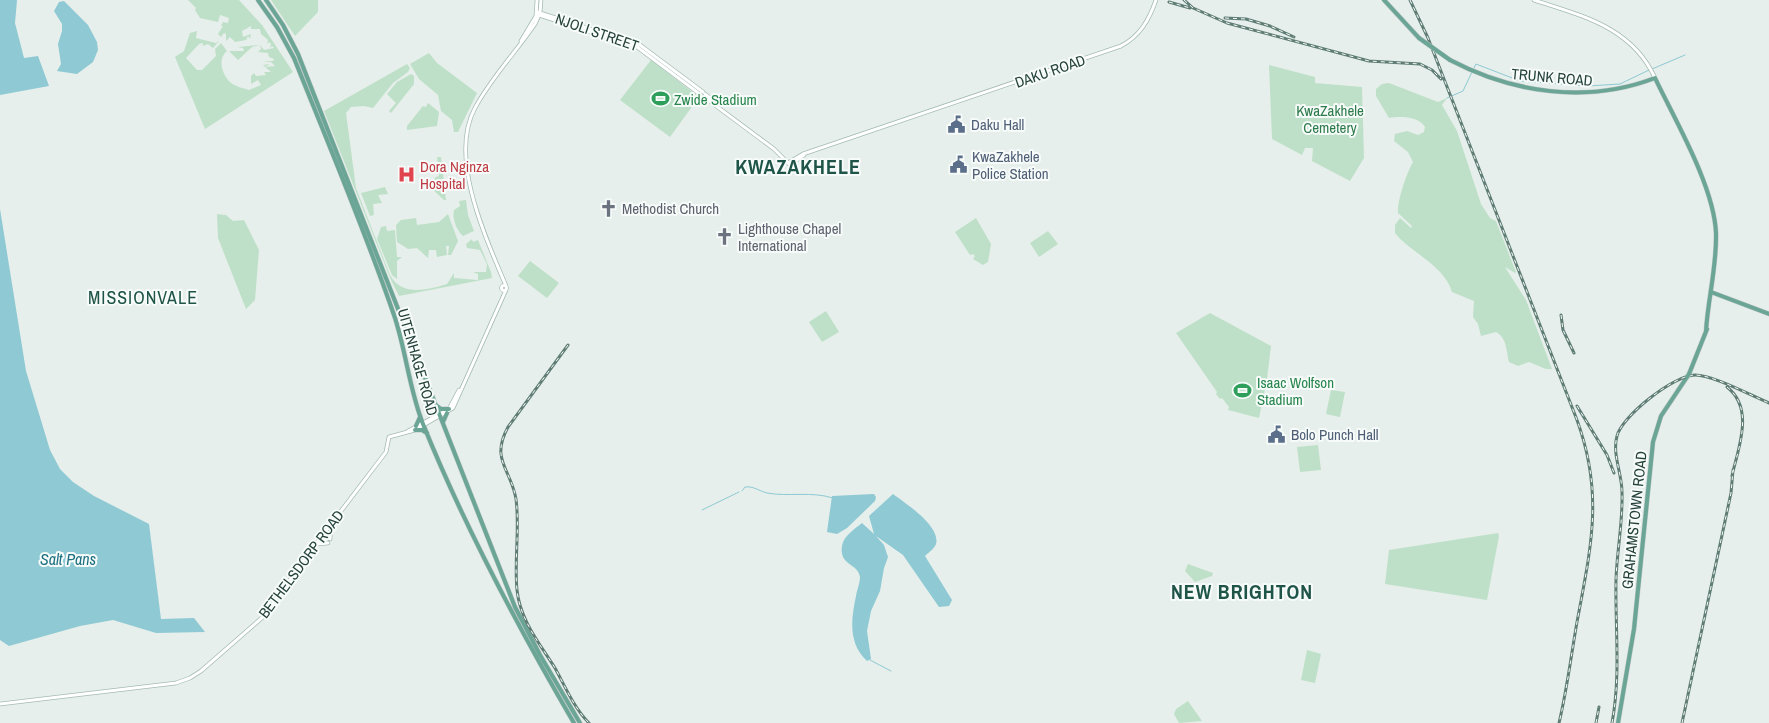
<svg xmlns="http://www.w3.org/2000/svg" width="1769" height="723" font-family="'Archivo Narrow',sans-serif">
	<rect width="100%" height="100%" fill="#e6efeb"/>
	<path fill="#bfe0c8" d="M188,0H239L262,25L293,72L205,129L175,57L184,51L190,33L197,31L196,38L216,43L220,40L213,48L208,44L203,46V43L199,44L186,58L197,70H202L216,56L215,49L221,43L227,51C217,59 222,74 230,82C236,87 243,88 249,90L261,85L258,80L251,84V76L254,73L256,76L266,75L264,72H271L263,65L270,64L265,67L275,66L271,62L262,61H273L274,59L269,57L268,53L258,52L261,49L260,45L252,47L238,60L229,51H244L243,48L238,47L260,45L264,50L274,48L272,46L270,48L271,44L269,42L267,44L268,40L261,34L260,29H251V26L242,31L243,37L251,34L250,39L248,36L246,40L235,42L230,37L226,41V34L224,33L221,37L218,34L223,26H221L223,22L228,23L229,18L220,15L218,22L200,18L195,10L196,8Z
		M271,0H318V12L295,36Z
		M429,53L437,63L477,93L458,132H454L452,120L441,111L438,95L419,79L410,64Z
		M651,60L699,97L670,137L620,100Z
		M407,64L410,68L408,72L393,83L373,108L364,106L351,107L346,113L356,188L390,275C402,297 427,290 447,284L454,273V278L478,280V274L473,272H486L487,264L480,250L467,248L466,244L472,239L473,242L478,240L491,272L492,278L399,296L391,280L324,111Z
		M1269,65L1315,77V83L1362,87L1364,158L1350,181L1312,161L1313,148H1305L1302,155L1272,139Z
		M411,74L414,76V84L391,113L389,111L396,103L387,94L397,82Z
		M1389,83L1438,102L1447,98L1442,105L1457,131L1481,204L1490,218L1496,221L1516,272L1515,273L1505,267L1526,300L1552,369H1546L1529,362L1518,366L1509,362C1506,350 1507,338 1496,332L1481,336L1478,324L1473,317L1474,301L1452,292C1444,265 1411,253 1395,233V225L1400,218L1411,228L1412,226L1398,213C1397,201 1407,172 1413,162L1408,152L1394,141L1395,134L1407,131L1418,135L1424,132L1425,127C1418,116 1401,116 1389,118L1376,96V89L1382,84Z
		M428,103L439,112L437,126L407,130V126L423,106L426,107Z
		M437,157H441L446,200H444L429,186L436,177L439,176Z
		M385,187L388,194L378,195L382,203L373,204L374,215L370,216L361,193Z
		M466,200L468,215L474,231L463,236C456,230 452,218 454,210L460,206L459,201Z
		M217,214L226,215L233,221L244,220L259,250L255,300L246,309L218,238Z
		M448,214L458,241L451,255H448L449,246H446L447,255L437,257L436,250H429L428,258L417,248L408,249L397,242L396,225L401,220L416,218L417,225L439,222Z
		M976,218L991,244L988,262L983,265L973,259L975,256L973,254L970,255L955,232Z
		M386,226L387,231L395,230L397,257H402L397,261V279L392,275L377,239L381,227Z
		M1048,231L1058,244L1039,257L1030,243Z
		M530,261L559,283L547,298L518,276Z
		M826,311L839,332L822,342L809,322Z
		M1210,313L1271,346L1267,379L1259,418L1228,410L1229,407L1222,398L1220,399L1216,394L1217,392L1176,333Z
		M1331,390L1345,392L1340,417L1326,414Z
		M1318,445L1321,470L1300,472L1297,447Z
		M1498,533L1499,536L1487,600L1385,584L1389,550Z
		M1188,564L1213,573L1212,576L1195,582L1185,571Z
		M1307,650L1321,654L1315,683L1301,680Z
		M1188,701L1202,721L1179,723L1174,714L1176,709Z"/>
	<path fill="#8ec9d4" d="M0,0H17L15,23L24,58L38,56L49,86L0,95Z
		M64,1L88,25L97,42L98,50L93,62L77,74L57,71L61,64L58,44L62,31V24L54,11L59,2Z
		M0,209L26,371L50,450L60,469L73,482L94,496L149,524L161,619L194,618L205,632L156,633L113,620L80,626L9,646L0,640Z
		M874,494L876,497L875,501L847,528L837,534L827,532L832,496Z
		M893,494C905,503 941,526 936,544C934,549 929,552 925,556L952,600L949,606L939,607L903,555L876,536L884,545L888,557L884,568L880,591L871,611L867,631L871,659L867,661C848,643 851,620 856,596C857,590 860,583 860,577C858,563 839,566 842,546C844,535 855,529 862,523L874,534L869,516Z"/>
	<g fill="none" stroke-linecap="round" stroke-linejoin="round">
		<path stroke="#8ec9d4" stroke-width="1" d="M1474,68L1476,64L1520,81L1588,86L1620,84L1649,70
			M1652,69L1685,55
			M1447,98L1463,91L1472,72
			M742,491L745,487C754,486 759,491 767,493C789,497 811,491 833,498
			M702,510L739,492
			M870,660L891,671"/>
		<defs>
			<path id="secondary" d="M1534,0C1582,16 1632,27 1655,78
				M537,12L640,45L703,92
				M536,14L637,47L701,95
				M521,41L536,16L537,0
				M705,94L715,102
				M704,97L774,149L790,165L804,155
				M788,163L803,154L1121,46C1140,36 1149,20 1156,0
				M501.5 288a2.5 2.5 0 1 1 5 0a2.5 2.5 0 1 1-5 0Z
				M506,286C486,238 448,158 475,108C491,78 516,52 535,24L540,13L541,0
				M408,431L449,409L459,390
				M330,539L331,525
				M316,544L328,543
				M0,704L176,683L190,678L201,671L264,616L306,557L386,452L389,437L415,430L453,408L506,290"/>
			<path id="primary" d="M258,0L277,27L294,58C328,143 364,228 394,315C406,350 409,389 423,424C465,528 518,627 574,723
				M266,0L283,25L298,54L515,607L540,655L580,723
				M1384,0L1419,38
				M1450,60C1513,93 1587,104 1655,78C1675,120 1714,186 1716,233C1717,266 1708,298 1706,331
				M1711,292L1769,314
				M1689,374L1707,329
				M437,406L441,409H449
				M443,422L447,413
				M416,426L420,417
				M415,430H422L427,433
				M1618,723L1634,629L1653,442L1661,416L1687,377"/>
		</defs>
		<use href="#secondary" stroke="#a4bbb3" stroke-width="4.5"/>
		<use href="#primary" stroke="#c2cac8" stroke-width="5"/>
		<use href="#secondary" stroke="#fff" stroke-width="3"/>
		<use href="#primary" stroke="#6aa596" stroke-width="4"/>
		<defs>
			<path id="rail" d="M1184,0L1193,8L1227,23L1369,61L1420,64L1432,70L1441,79
				M1410,0L1428,38L1577,420C1604,494 1591,547 1577,622C1571,656 1567,690 1559,723
				M1169,2L1190,8
				M1225,18L1246,19L1270,26L1294,37
				M1561,315L1563,330L1574,353
				M568,345L508,427C490,460 511,469 516,499C520,529 514,560 517,590C520,620 540,644 555,668C565,686 574,708 589,723
				M1727,387C1755,409 1738,448 1732,476
				M1577,406L1607,455L1614,473
				M1596,723L1599,707
				M1612,723C1621,675 1615,628 1616,579C1617,550 1623,522 1622,492C1622,474 1612,454 1617,436C1622,416 1674,375 1695,375C1713,375 1750,395 1769,403
				M1682,723L1731,493L1733,470"/>
		</defs>
		<use href="#rail" stroke="#5f7d75" stroke-width="3"/>
		<use href="#rail" stroke="#f7fbf9" stroke-width="1" stroke-dasharray="4" stroke-linecap="butt"/>
		<defs>
			<path id="primary-bridge" d="M1419,38L1450,60
				M1687,377L1689,374"/>
		</defs>
		<use href="#primary-bridge" stroke="#c2cac8" stroke-width="5" stroke-linecap="butt"/>
		<use href="#primary-bridge" stroke="#6aa596" stroke-width="4"/>
	</g>
	<defs>
		<symbol id="stadium-bare" viewBox="-9 -9 18 18"><path d="M0-5a6.5 5 0 1 0 0 10a6.5 5 0 1 0 0-10ZM-3.5-1.8h7v3.6h-7Z" fill="#2e9e5b" stroke="#f7fbf9" stroke-width="2.5" paint-order="stroke"/></symbol>
		<symbol id="civic-bare" viewBox="-9 -9 18 18"><path d="M-.6-6.5H3V-4.5H.6V-3L4-1V1h2V6H-6V1h2V-1L-.6-3ZM-1.2 2.5V6h2.4V2.5Z" fill="#5c6f8a" stroke="#f7fbf9" stroke-width="2.5" paint-order="stroke"/></symbol>
		<symbol id="hospital-bare" viewBox="-9 -9 18 18"><path d="M-5-5h3v3.5h4V-5h3V5h-3V1.5h-4V5h-3Z" fill="#e0444e" stroke="#f7fbf9" stroke-width="2.5" paint-order="stroke"/></symbol>
		<symbol id="church-bare" viewBox="-9 -9 18 18"><path d="M-1.2-6h2.4v3.5h3.3v2.4h-3.3V6h-2.4V-.1h-3.3v-2.4h3.3Z" fill="#6b7280" stroke="#f7fbf9" stroke-width="2.5" paint-order="stroke"/></symbol>
	</defs>
	<g fill-rule="evenodd">
		<use href="#stadium-bare" x="648" y="86" width="25" height="25"/>
		<use href="#civic-bare" x="944" y="112" width="25" height="25"/>
		<use href="#civic-bare" x="946" y="152" width="25" height="25"/>
		<use href="#hospital-bare" x="394" y="162" width="25" height="25"/>
		<use href="#church-bare" x="596" y="196" width="25" height="25"/>
		<use href="#church-bare" x="712" y="224" width="25" height="25"/>
		<use href="#stadium-bare" x="1230" y="378" width="25" height="25"/>
		<use href="#civic-bare" x="1264" y="422" width="25" height="25"/>
	</g>
	<g text-anchor="middle" dominant-baseline="central" stroke-width="4" stroke-linejoin="round" paint-order="stroke">
		<g font-size="15" fill="#24423a" stroke="#f7fbf9">
			<text transform="translate(597 32) rotate(19)">NJOLI STREET</text>
			<text transform="translate(1050 71) rotate(-19)">DAKU ROAD</text>
			<text transform="translate(1552 77) rotate(5)">TRUNK ROAD</text>
			<text transform="translate(418 362) rotate(74)">UITENHAGE ROAD</text>
			<text transform="translate(1634 520) rotate(-84)">GRAHAMSTOWN ROAD</text>
			<text transform="translate(301 564) rotate(-53)">BETHELSDORP ROAD</text>
		</g>
		<g font-size="15" fill="#27864d" stroke="#f7fbf9" text-anchor="start">
			<text x="674" y="99">Zwide Stadium</text>
			<text x="1257" y="382">Isaac Wolfson<tspan x="1257" dy="17">Stadium</tspan></text>
		</g>
		<g font-size="15" fill="#2d7a4b" stroke="#f7fbf9">
			<text x="1330" y="110">KwaZakhele<tspan x="1330" dy="17">Cemetery</tspan></text>
		</g>
		<g font-size="15" fill="#4e5e75" stroke="#f7fbf9" text-anchor="start">
			<text x="971" y="124">Daku Hall</text>
			<text x="972" y="156">KwaZakhele<tspan x="972" dy="17">Police Station</tspan></text>
			<text x="1291" y="434">Bolo Punch Hall</text>
		</g>
		<g font-size="15" fill="#be3a42" stroke="#f7fbf9" text-anchor="start">
			<text x="420" y="166">Dora Nginza<tspan x="420" dy="17">Hospital</tspan></text>
		</g>
		<g font-size="15" fill="#5b616d" stroke="#f7fbf9" text-anchor="start">
			<text x="622" y="208">Methodist Church</text>
			<text x="738" y="228">Lighthouse Chapel<tspan x="738" dy="17">International</tspan></text>
		</g>
		<g font-size="16" font-style="italic" fill="#1c6f80" stroke="#f7fbf9">
			<text x="68" y="559">Salt Pans</text>
		</g>
		<g font-size="18" letter-spacing="1" fill="#1f5548" stroke="#f7fbf9">
			<text x="143" y="297">MISSIONVALE</text>
		</g>
		<g font-size="20" font-weight="bold" letter-spacing="1" fill="#1f5548" stroke="#f7fbf9">
			<text x="798" y="166">KWAZAKHELE</text>
			<text x="1242" y="591">NEW BRIGHTON</text>
		</g>
	</g>
</svg>
